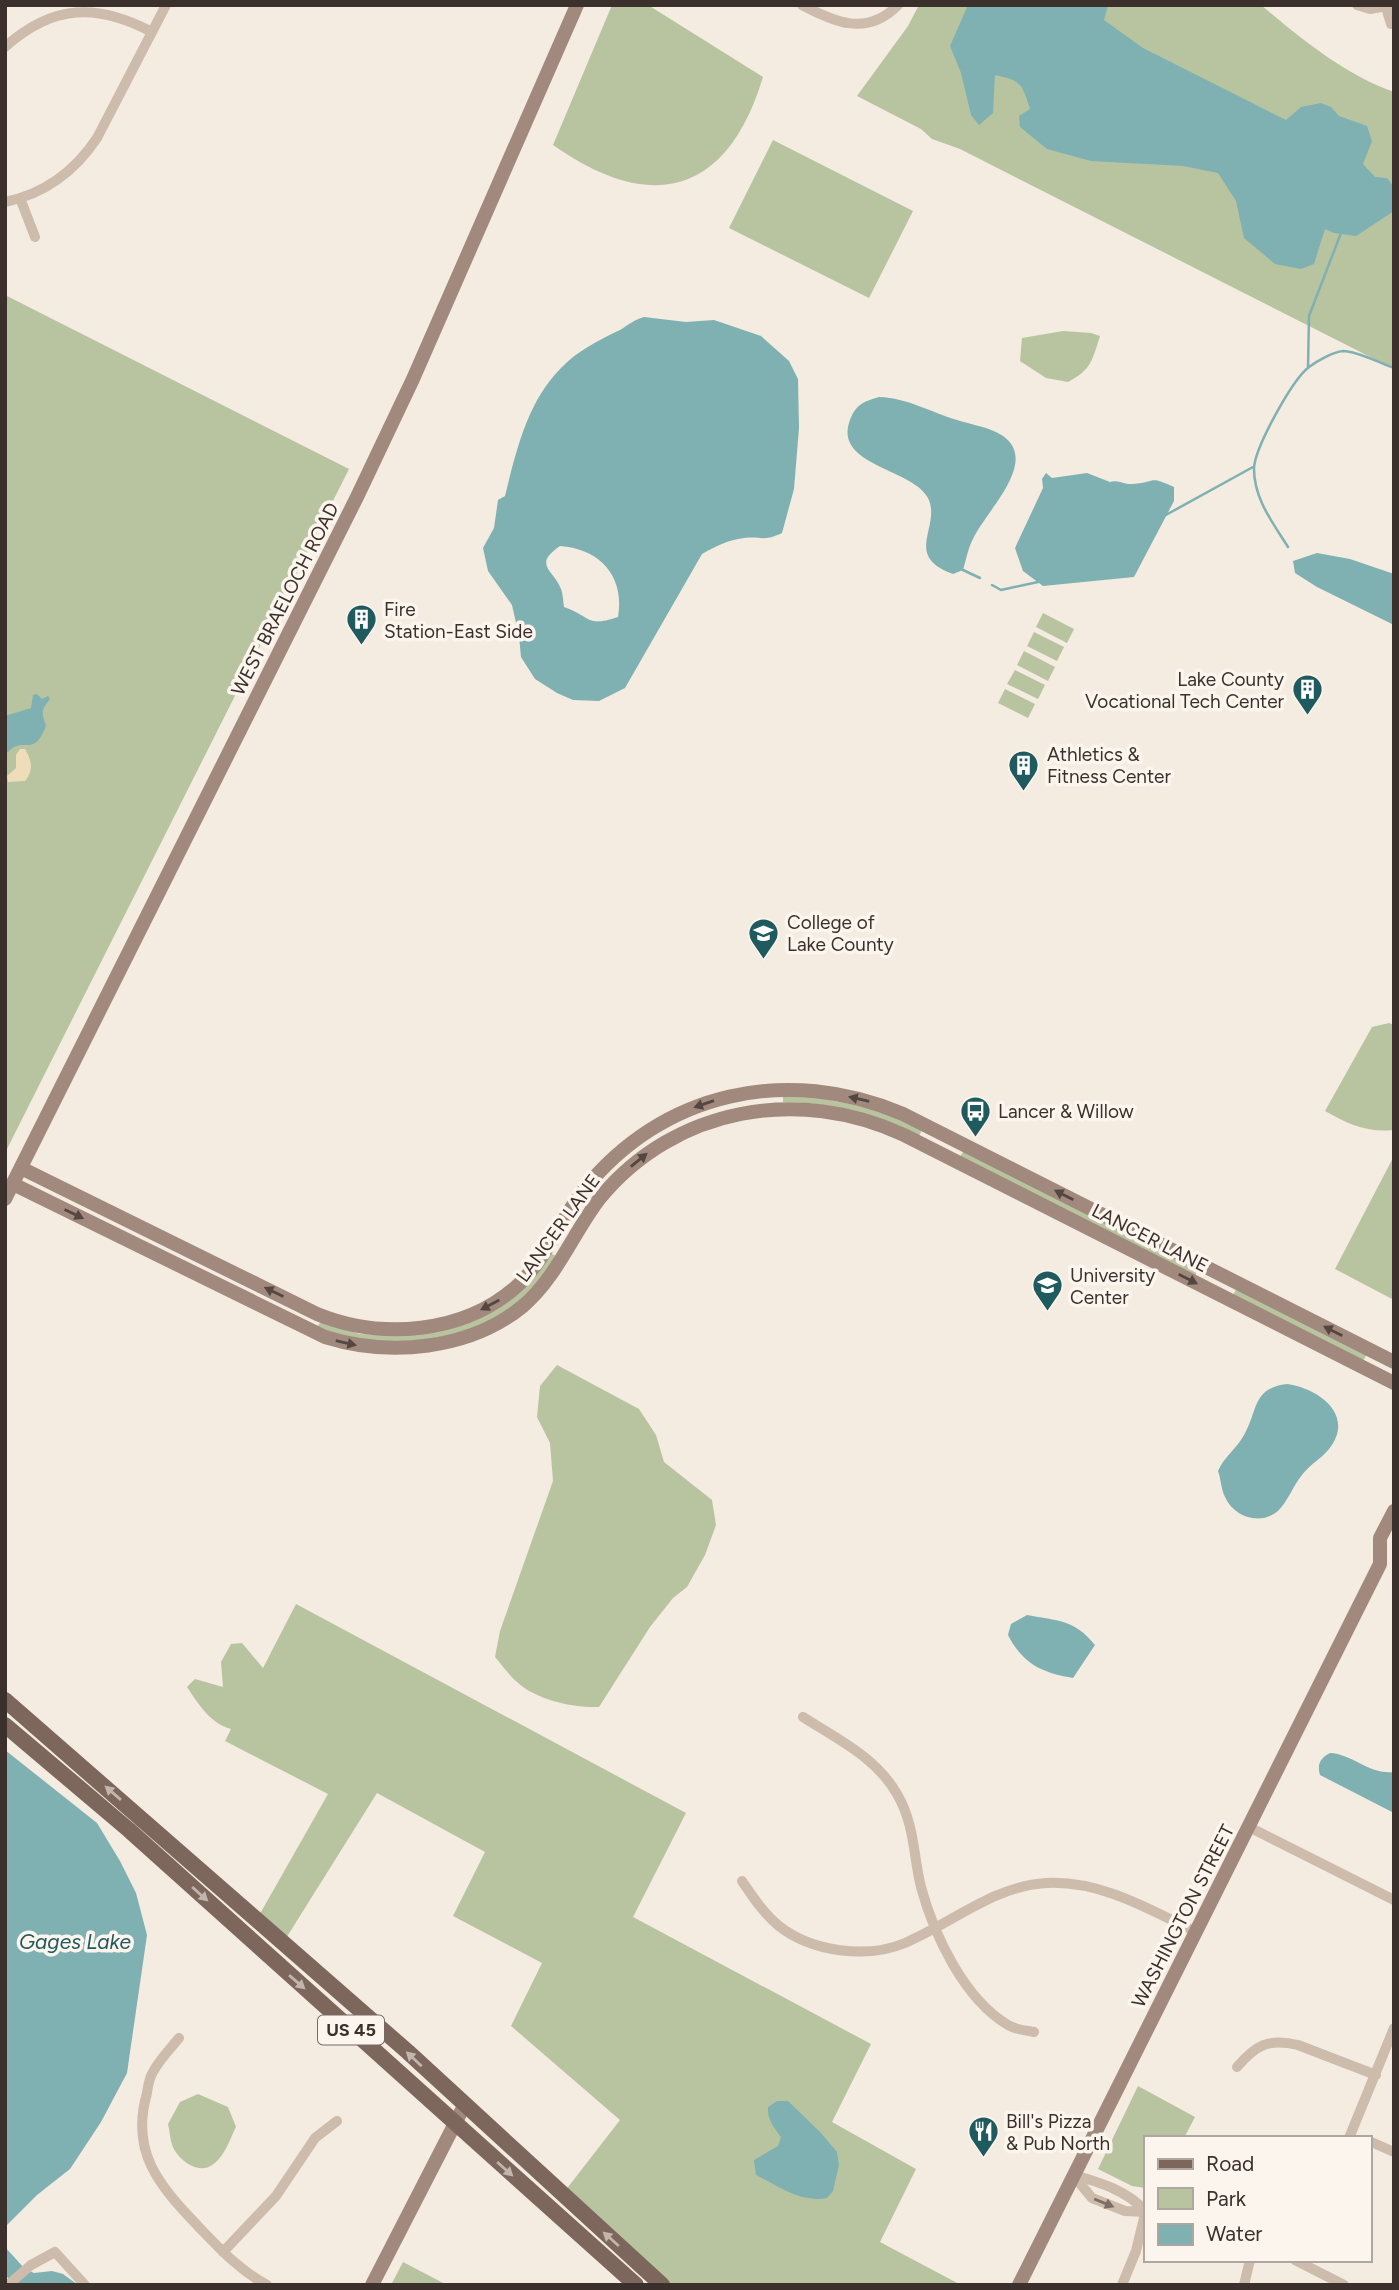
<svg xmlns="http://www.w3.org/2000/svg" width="1399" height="2290" font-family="Figtree,sans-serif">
	<rect width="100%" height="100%" fill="#f4ebe1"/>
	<path fill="#b8c4a0" d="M612,5H648L763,77C727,196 651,214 553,145Z
		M919,5H1261C1300,38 1345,75 1394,92V369L960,149L932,139L921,129L857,96L908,26Z
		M773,140L913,211L869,298L729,228Z
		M5,295L349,469L5,1153Z
		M1063,331L1091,333L1100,336C1092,361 1091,370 1068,382L1046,378L1020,361L1022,338Z
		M1043,613L1074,629L1067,643L1036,627Z
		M1034,632L1064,647L1057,661L1027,646Z
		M1024,651L1055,667L1048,681L1017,665Z
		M1015,670L1045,685L1038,699L1007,684Z
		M1005,689L1035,704L1028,718L998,703Z
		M1389,1023L1394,1025V1130C1367,1133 1348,1124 1325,1111L1372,1027Z
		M783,1096L815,1097L879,1110L922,1130L919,1136C872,1116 835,1102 783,1102Z
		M964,1150L1198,1269L1195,1276L960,1157Z
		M1394,1156V1300L1335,1269Z
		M550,1253L556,1256C545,1273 534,1288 518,1302C479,1338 399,1349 348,1338C338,1336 327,1331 317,1328L320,1322L360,1334L399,1336L504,1304L522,1290Z
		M1237,1288L1367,1354L1363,1361L1233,1295Z
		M557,1365L639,1409L656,1435L664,1462L712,1500L716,1525L705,1555L687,1587L673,1598L650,1627L599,1707C574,1708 536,1700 517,1682C509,1675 502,1665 495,1657L500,1631L553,1481L550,1443L537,1417L540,1386Z
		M296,1604L686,1813L633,1917L871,2044L832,2122L916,2169L880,2242L961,2285H670L565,2191L620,2120L511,2026L542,1963L453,1916L485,1852L377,1793L283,1943L257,1919L328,1794L225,1741L231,1729C210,1723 199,1705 187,1687L195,1679L223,1687L221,1662L231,1644L242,1643L263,1668Z
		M1138,2086L1195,2117L1184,2138H1145V2188L1132,2186L1098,2169Z
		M198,2094L228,2107L236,2127C230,2139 224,2158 212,2165C199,2174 182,2162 175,2151C170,2144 170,2131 168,2124L180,2102Z
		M403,2262L447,2285H391Z"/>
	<path fill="#efdcb8" d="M20,749H25C32,761 34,770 25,781L8,782L7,776L16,768V755Z"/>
	<path fill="#7fb0b2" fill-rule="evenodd" d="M968,5H1108L1104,20L1143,48L1286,120L1301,107L1321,103L1331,107L1339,116L1367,126L1372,141L1363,164L1375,177L1387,178L1394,187V211L1356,236L1334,233L1325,229L1314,264L1301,269L1275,264L1244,238L1236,201L1218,173L1183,166L1091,161L1047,149L1020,127L1019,116L1030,109C1022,83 1021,81 995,75L993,113L979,125L971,115L961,73L950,46Z
		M644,317L686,322L714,320L761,336L789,361L798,379L799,428L794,489L782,533C763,542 762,536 744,538C728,540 716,546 702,554L625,688L599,701L573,700L557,693L535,679L521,657L519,636L512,605L488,571L483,548L494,528L498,500L505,496C516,452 527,402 561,368C577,351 599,340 620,330C628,325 634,320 644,317ZM560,546C600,549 625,576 618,617C585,628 591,616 564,607C563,601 563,594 561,589C554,570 532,565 560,546Z
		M879,397C908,398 930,412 957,420C972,425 990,427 1003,436C1040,462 985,512 973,539C968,548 966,560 963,570L953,574C902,556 942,526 928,498C913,469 836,466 849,423C855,405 862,402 879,397Z
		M1046,473L1052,478L1087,473L1110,482C1119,479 1124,485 1133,484C1157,482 1148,475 1174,487V501L1134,577L1043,586L1023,571L1015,548L1043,488L1042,479Z
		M1317,553L1350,559L1394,574V625L1317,587L1295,573L1293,561Z
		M37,694L42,699L48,696L50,699C40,711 42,713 46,726C32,761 24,732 5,755V716L31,708L33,695Z
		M1287,1384C1318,1388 1356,1415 1329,1449C1321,1459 1309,1465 1302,1475C1293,1486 1288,1501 1278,1511C1260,1526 1234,1517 1225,1497C1221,1489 1221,1479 1218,1471C1224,1457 1237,1448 1244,1435C1258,1411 1252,1388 1287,1384Z
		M1027,1615C1058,1621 1074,1619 1095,1645L1073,1678C1042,1673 1023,1664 1008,1635L1011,1624Z
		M5,1750L97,1823L120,1861L136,1893L147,1935L127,2073L101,2122L70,2169L37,2195L5,2227Z
		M1330,1753C1353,1754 1369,1775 1394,1772V1813L1320,1775C1317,1765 1320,1758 1330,1753Z
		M777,2101H788L821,2133L837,2152L839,2165L833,2191L827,2198C800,2203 780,2187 756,2175L754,2160L778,2146L781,2137C774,2127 767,2120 768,2107Z
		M5,2247L24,2268L34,2273L52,2271L63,2274L78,2285H13L5,2274Z"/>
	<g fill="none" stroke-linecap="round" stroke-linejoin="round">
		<path stroke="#7fb0b2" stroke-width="2.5" d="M1308,368L1309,316L1341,233
			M1164,516L1253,467
			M1288,547C1273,523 1254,499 1254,469C1254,449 1292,380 1309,367C1317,361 1333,352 1343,351C1358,351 1379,363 1394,368
			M963,570L980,578
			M992,585L1001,590L1038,582"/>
		<path stroke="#cdbbac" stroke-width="10" d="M802,5C834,22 867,37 898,5
			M1357,5L1370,9L1392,5
			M1386,7L1391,24
			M5,47C53,4 97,3 152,32
			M20,198L35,237
			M5,202C44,194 75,171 97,138L166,5
			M803,1717C837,1739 876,1757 897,1794C915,1825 913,1855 921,1887C934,1935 964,1999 1008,2025C1016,2030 1025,2030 1034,2032
			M1249,1827L1394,1900
			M742,1881C753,1897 764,1914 779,1926C812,1952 867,1959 905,1943C952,1923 994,1886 1046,1883C1100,1880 1149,1909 1196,1932
			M179,2038C170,2049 159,2060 153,2072C149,2078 148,2086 147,2093C130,2152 159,2185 197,2225C219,2248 239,2270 267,2285
			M1237,2067C1256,2045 1268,2038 1298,2045L1376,2075
			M1349,2138L1394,2028
			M1369,2141L1394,2152
			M1073,2175L1092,2198L1125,2211L1145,2212
			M1074,2175C1099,2182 1128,2191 1145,2211
			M223,2252L276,2196L315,2138L337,2121
			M1295,2260L1344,2285
			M8,2285L31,2265L55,2252L85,2285
			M1122,2285L1136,2251L1145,2214
			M1244,2285L1250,2260"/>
		<path stroke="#a18a7d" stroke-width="14" d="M21,1168L317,1314C381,1340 464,1334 517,1286C546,1260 559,1221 583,1191C662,1091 788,1065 903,1114L1394,1362
			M13,1184L325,1337C389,1357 470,1350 523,1306C557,1277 573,1233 600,1198C675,1107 799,1086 904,1135L1394,1383
			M5,1199L357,497L413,379L577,5
			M372,2285L464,2106
			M1019,2285L1380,1564V1538L1394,1511"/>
		<path stroke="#7d675c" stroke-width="16" d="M5,1700L408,2052L662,2285
			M5,1725L129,1830L636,2285"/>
	</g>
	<defs><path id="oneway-solid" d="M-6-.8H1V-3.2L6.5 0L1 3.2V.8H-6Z" transform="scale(1.75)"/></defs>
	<g fill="#544640">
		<use href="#oneway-solid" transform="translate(859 1099) rotate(-167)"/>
		<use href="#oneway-solid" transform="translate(704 1104) rotate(161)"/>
		<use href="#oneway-solid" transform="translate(639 1160) rotate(-39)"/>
		<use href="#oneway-solid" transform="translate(1064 1195) rotate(-153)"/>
		<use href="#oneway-solid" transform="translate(74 1214) rotate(26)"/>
		<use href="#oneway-solid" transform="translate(1188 1279) rotate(27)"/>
		<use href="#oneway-solid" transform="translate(274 1292) rotate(-154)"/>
		<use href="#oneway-solid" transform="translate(490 1305) rotate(152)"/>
		<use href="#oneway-solid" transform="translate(1333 1331) rotate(-153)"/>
		<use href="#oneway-solid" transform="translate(346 1343) rotate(13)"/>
	</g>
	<g fill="#c2b5ac">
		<use href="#oneway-solid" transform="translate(113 1793) rotate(-139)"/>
		<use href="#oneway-solid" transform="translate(200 1894) rotate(42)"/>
		<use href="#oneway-solid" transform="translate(297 1982) rotate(41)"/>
		<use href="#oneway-solid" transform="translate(414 2059) rotate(-137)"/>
		<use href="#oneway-solid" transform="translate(505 2169) rotate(42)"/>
		<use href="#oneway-solid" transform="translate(611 2239) rotate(-138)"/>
	</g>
	<use fill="#7d6f65" href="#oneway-solid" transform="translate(1104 2203) rotate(22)"/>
	<defs>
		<symbol id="building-pin" viewBox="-11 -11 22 30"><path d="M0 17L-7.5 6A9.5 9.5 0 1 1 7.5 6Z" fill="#1f5a5e" stroke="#fbf5ee"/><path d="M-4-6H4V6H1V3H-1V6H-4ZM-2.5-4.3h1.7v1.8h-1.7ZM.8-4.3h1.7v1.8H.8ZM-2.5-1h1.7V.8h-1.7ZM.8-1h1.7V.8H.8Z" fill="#fff"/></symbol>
		<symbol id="university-pin" viewBox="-11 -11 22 30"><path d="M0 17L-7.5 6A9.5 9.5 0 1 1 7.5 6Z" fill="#1f5a5e" stroke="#fbf5ee"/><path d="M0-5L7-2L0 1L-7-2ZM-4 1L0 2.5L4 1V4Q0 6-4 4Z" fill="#fff"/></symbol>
		<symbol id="bus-pin" viewBox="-11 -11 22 30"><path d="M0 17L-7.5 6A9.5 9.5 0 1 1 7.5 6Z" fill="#1f5a5e" stroke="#fbf5ee"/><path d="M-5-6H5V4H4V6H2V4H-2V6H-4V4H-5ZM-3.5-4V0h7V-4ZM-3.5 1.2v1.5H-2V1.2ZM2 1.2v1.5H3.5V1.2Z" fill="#fff"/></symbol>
		<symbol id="school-pin" viewBox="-11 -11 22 30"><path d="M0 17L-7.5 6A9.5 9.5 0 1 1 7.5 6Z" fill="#1f5a5e" stroke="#fbf5ee"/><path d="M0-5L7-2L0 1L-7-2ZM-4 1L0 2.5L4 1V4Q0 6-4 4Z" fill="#fff"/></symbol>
		<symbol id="restaurant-pin" viewBox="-11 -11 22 30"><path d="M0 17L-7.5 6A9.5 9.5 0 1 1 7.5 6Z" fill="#1f5a5e" stroke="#fbf5ee"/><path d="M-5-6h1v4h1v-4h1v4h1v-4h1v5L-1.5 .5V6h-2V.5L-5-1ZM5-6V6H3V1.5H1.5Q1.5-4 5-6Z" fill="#fff"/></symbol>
	</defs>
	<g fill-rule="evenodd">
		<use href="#building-pin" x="344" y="602" width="35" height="47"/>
		<use href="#building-pin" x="1290" y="672" width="35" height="47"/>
		<use href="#building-pin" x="1006" y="748" width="35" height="47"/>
		<use href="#university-pin" x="746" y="916" width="35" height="47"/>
		<use href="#bus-pin" x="958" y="1094" width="35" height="47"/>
		<use href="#school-pin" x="1030" y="1268" width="35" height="47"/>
		<use href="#restaurant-pin" x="966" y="2114" width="35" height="47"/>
	</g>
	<g text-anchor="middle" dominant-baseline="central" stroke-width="7" stroke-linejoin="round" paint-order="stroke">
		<rect fill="#fbf5ee" stroke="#756b66" stroke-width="2" x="318" y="2015.5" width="66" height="29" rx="5"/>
		<g font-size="18" font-weight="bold" fill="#3b302b">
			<text x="351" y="2030">US 45</text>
		</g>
		<g font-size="19" fill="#3b302b" stroke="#fbf5ee">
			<text transform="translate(285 599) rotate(-63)">WEST BRAELOCH ROAD</text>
			<text transform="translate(558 1228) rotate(-54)">LANCER LANE</text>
			<text transform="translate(1150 1238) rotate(27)">LANCER LANE</text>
			<text transform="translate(1183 1916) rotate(-63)">WASHINGTON STREET</text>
		</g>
		<g font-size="19" fill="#3b302b" stroke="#fbf5ee" text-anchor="start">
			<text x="384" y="609">Fire<tspan x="384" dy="22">Station-East Side</tspan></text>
			<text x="1284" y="679" text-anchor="end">Lake County<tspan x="1284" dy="22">Vocational Tech Center</tspan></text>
			<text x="1047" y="754">Athletics &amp;<tspan x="1047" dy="22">Fitness Center</tspan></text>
			<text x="787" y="922">College of<tspan x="787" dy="22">Lake County</tspan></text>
			<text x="998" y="1111">Lancer &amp; Willow</text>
			<text x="1070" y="1275">University<tspan x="1070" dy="22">Center</tspan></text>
			<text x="1006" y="2121">Bill's Pizza<tspan x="1006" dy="22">&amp; Pub North</tspan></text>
		</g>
		<g font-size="21" font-style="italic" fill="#1f5a5e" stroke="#fbf5ee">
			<text x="75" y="1941">Gages Lake</text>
		</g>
	</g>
	<rect width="1399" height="2290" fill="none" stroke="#3b302b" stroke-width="14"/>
	<rect x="1144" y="2136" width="228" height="126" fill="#fbf5ee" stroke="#aea6a0" stroke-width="2"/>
	<rect x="1158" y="2159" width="35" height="10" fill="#7d675c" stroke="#aea6a0" stroke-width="2"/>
	<text x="1206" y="2171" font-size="21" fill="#3b302b">Road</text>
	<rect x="1158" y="2188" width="35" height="21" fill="#b8c4a0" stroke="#aea6a0" stroke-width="2"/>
	<text x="1206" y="2206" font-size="21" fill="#3b302b">Park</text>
	<rect x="1158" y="2224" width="35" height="21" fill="#7fb0b2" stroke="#aea6a0" stroke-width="2"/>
	<text x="1206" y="2241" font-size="21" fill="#3b302b">Water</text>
</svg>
